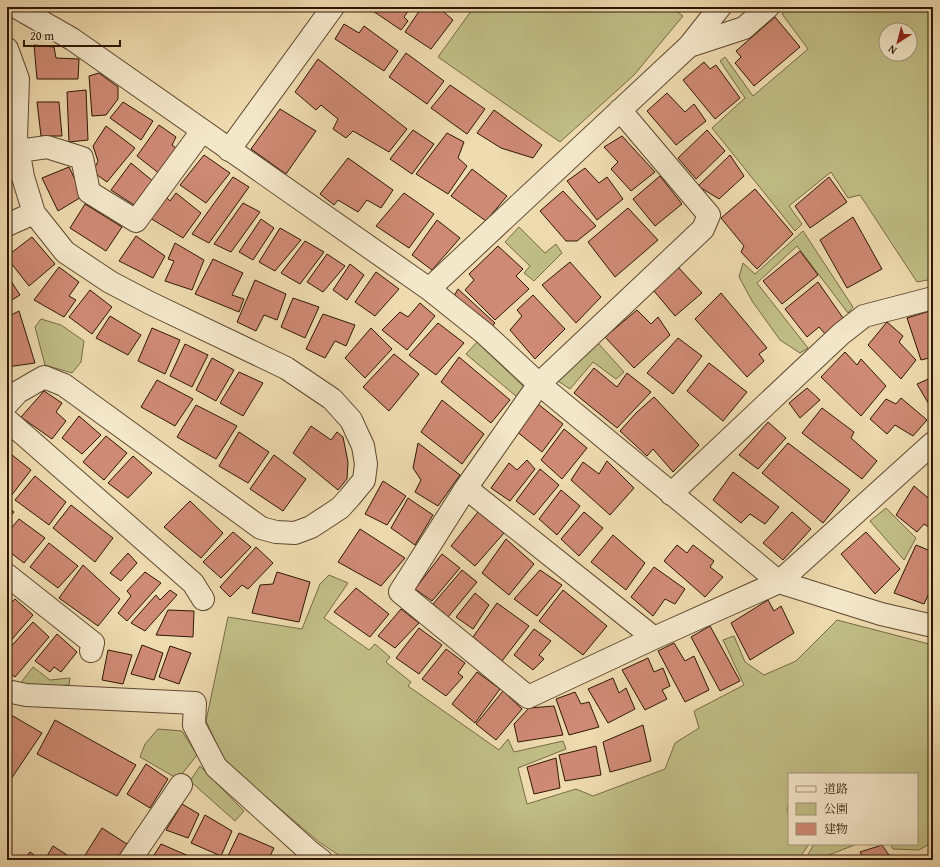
<svg xmlns="http://www.w3.org/2000/svg" width="940" height="867" font-family="'Gentium Book Plus','Noto Serif JP',serif">
	<rect width="100%" height="100%" fill="#eedbaf"/>
	<filter id="stains"><feTurbulence type="fractalNoise" baseFrequency=".005" numOctaves="4"/><feColorMatrix values="0 0 0 0 .2 0 0 0 0 .09 0 0 0 0 .02 0 0 0 .5 -.17"/></filter>
	<radialGradient id="worn" r=".72"><stop offset=".6" stop-color="#630" stop-opacity="0"/><stop offset="1" stop-color="#630" stop-opacity=".3"/></radialGradient>
	<path fill="#c0be86" stroke="#786a44" fill-rule="evenodd" d="M474,7H671L683,16L634,75L560,142L438,57Z
		M791,7H933V279L917,282L860,195L848,198L831,172L789,206L802,224L795,231L712,128L745,98L720,61L725,57L753,96L808,49L782,14ZM886,30H910V54H886Z
		M519,227L545,253L556,244L562,253L534,281L524,273L530,266L505,242Z
		M803,231L853,307L848,313L797,246L757,283L808,348L800,353L780,340L752,301L739,277L743,263L755,274Z
		M41,319L61,325L84,341L81,362L72,373L45,365L35,327Z
		M477,342L525,388L517,397L466,354Z
		M598,343L624,372L616,379L593,362L570,389L558,381Z
		M886,508L916,538L904,560L870,521Z
		M329,575L348,583L324,618L369,650L375,644L390,657L386,662L411,682L408,686L499,750L508,739L514,752L563,741L566,749L518,768L527,804L576,789L593,796L665,769L675,743L699,728L694,711L744,685L723,640L734,636L745,662L764,675L796,661L837,620L933,645V842L919,850L893,849L890,844H917V774H789V802L787,811L789,814V844H809L798,860H346L319,842L225,762L206,721L228,617L302,629L320,584Z
		M33,667L50,680L70,678L69,685L28,687L19,685Z
		M158,729L182,731L197,755L178,779L140,757L145,744Z
		M200,766L244,811L235,821L190,781Z
		M814,844H857L816,860H805Z"/>
	<path fill="#cf8a75" stroke="#2f1703" d="M367,7H411L404,17L408,21L401,30Z
		M422,7H438L453,20L431,49L405,32Z
		M775,17L800,47L754,86L735,63L741,57L736,51Z
		M344,24L359,33L364,26L398,51L384,71L335,39Z
		M34,45L54,47L56,58L79,59L78,79H37Z
		M406,53L444,81L427,104L389,77Z
		M318,59L407,129L389,152L353,131L346,138L333,129L338,119L321,105L316,110L295,92Z
		M704,62L710,69L716,65L740,98L715,119L683,80Z
		M99,73L118,87V99L106,115L92,116L89,76Z
		M450,85L485,109L467,134L431,108Z
		M86,90L88,140L69,142L67,92Z
		M667,93L685,112L694,104L706,121L676,145L647,111Z
		M37,102H59L62,136H41Z
		M123,102L153,121L141,140L110,118Z
		M280,109L316,131L286,174L251,149Z
		M494,110L542,145L533,158L501,148L477,133Z
		M159,125L176,137L172,145L179,150L160,174L137,156Z
		M106,126L135,148L107,182L93,172L98,161L93,146Z
		M413,130L434,144L412,174L390,159Z
		M707,130L725,151L696,179L678,158Z
		M447,133L464,142L458,158L467,166L448,194L416,174Z
		M622,136L655,172L631,191L611,169L618,162L604,147Z
		M204,155L230,173L206,203L180,185Z
		M730,155L744,176L719,199L698,186Z
		M348,158L393,190L381,208L367,200L358,212L338,200L334,205L320,194Z
		M131,163L154,182L134,205L111,190Z
		M69,167L83,196L58,211L42,178Z
		M585,168L599,183L607,177L623,199L597,220L567,181Z
		M472,169L507,196L486,221L451,196Z
		M660,176L682,204L655,226L633,199Z
		M233,177L249,187L209,243L192,234Z
		M829,177L847,202L810,228L795,206Z
		M755,189L793,234L757,269L741,252L744,246L721,218Z
		M563,191L596,226L577,241H566L540,211Z
		M176,193L201,213L183,238L150,218L165,196L170,201Z
		M404,193L434,214L409,248L376,226Z
		M243,203L260,212L231,252L214,244Z
		M85,204L122,227L106,251L70,228Z
		M628,208L658,240L615,277L588,242Z
		M853,217L882,269L847,288L820,240Z
		M261,219L274,228L253,260L239,252Z
		M437,220L460,238L432,270L412,255Z
		M280,228L301,240L275,271L259,262Z
		M136,236L165,256L153,278L119,261Z
		M32,237L55,264L29,286L7,258V256Z
		M305,241L324,252L300,284L281,273Z
		M175,243L204,260L192,290L165,281L174,261L168,259Z
		M498,246L523,269L516,276L529,289L495,320L465,290L474,280L469,274Z
		M800,251L818,275L782,304L763,281Z
		M327,254L345,266L323,292L307,282Z
		M213,259L243,273L232,295L244,299L239,312L195,294Z
		M570,262L601,297L576,323L542,285Z
		M350,264L364,275L347,300L333,290Z
		M59,267L79,282L69,296L76,300L64,317L34,300Z
		M678,267L702,293L675,316L654,291Z
		M376,272L399,289L375,316L355,302Z
		M7,275L20,295L7,303Z
		M255,280L286,294L277,320L264,315L256,331L237,322Z
		M818,282L843,318L826,335L819,327L807,337L785,309Z
		M458,289L495,323L489,330L453,298Z
		M90,290L112,307L92,334L69,317Z
		M721,293L767,348L759,354L764,361L747,377L695,319Z
		M533,295L565,329L535,359L510,330L522,316L517,310Z
		M293,298L319,307L305,338L281,327Z
		M420,303L435,316L407,350L382,330L400,312L408,317Z
		M637,310L651,324L658,317L670,335L634,368L605,337Z
		M933,310V357L921,360L907,318Z
		M19,311L35,363L7,367V317Z
		M323,314L355,325L346,346L335,341L325,358L306,349Z
		M110,316L141,335L128,355L96,338Z
		M887,322L903,336L899,342L916,360L901,379L868,345Z
		M438,323L464,343L436,375L409,355Z
		M152,328L180,340L165,374L138,361Z
		M371,328L392,349L365,378L345,358Z
		M678,338L702,356L673,394L647,373Z
		M185,344L208,355L192,387L170,376Z
		M845,352L857,365L861,359L886,386L861,416L821,377Z
		M394,354L419,374L389,411L363,387Z
		M459,357L510,400L491,423L441,382Z
		M212,358L234,370L216,401L196,390Z
		M709,363L747,392L723,421L687,391Z
		M594,368L617,387L627,373L651,392L617,428L574,393Z
		M239,372L263,383L243,416L220,403Z
		M933,377V405L930,406L917,384Z
		M157,380L193,399L175,426L141,407Z
		M807,388L820,400L800,418L789,403Z
		M44,391L62,403L56,412L66,421L52,439L21,417Z
		M654,397L699,445L673,472L653,449L647,456L620,431L636,413Z
		M901,398L927,420L913,436L895,425L887,434L870,419L886,399L896,404Z
		M442,400L484,434L462,464L421,432Z
		M538,404L563,424L542,452L516,431Z
		M196,405L237,426L216,459L177,437Z
		M822,408L854,432L851,438L877,461L862,479L802,433Z
		M79,416L101,435L82,454L62,438Z
		M768,422L786,438L758,469L739,455Z
		M311,426L331,440L337,432L343,437L348,462L347,479L338,490L293,453Z
		M564,429L587,448L562,479L541,460Z
		M239,432L269,452L248,483L219,466Z
		M106,436L127,453L104,480L83,462Z
		M418,443L460,475L438,506L415,492L421,480L413,468Z
		M788,443L850,490L823,523L762,473Z
		M7,451L31,470L11,496L7,493Z
		M274,455L306,479L283,511L250,489Z
		M133,456L152,473L128,498L108,483Z
		M527,460L535,469L510,501L491,488L509,463L517,470Z
		M607,461L634,488L610,515L571,480L583,462L599,474Z
		M540,469L559,485L534,515L516,501Z
		M733,472L779,507L765,524L750,514L741,523L713,500Z
		M35,476L66,502L49,525L15,500Z
		M383,481L406,496L387,525L365,514Z
		M914,486L933,502V524L930,528L924,524L917,532L896,515Z
		M561,490L580,506L557,535L539,519Z
		M408,498L433,515L415,545L391,528Z
		M190,501L223,533L201,558L164,527Z
		M71,505L113,538L95,562L53,528Z
		M7,506L14,512L7,520Z
		M478,512L504,533L475,566L451,546Z
		M584,512L603,528L579,556L561,539Z
		M792,512L811,529L783,560L763,543Z
		M19,519L45,538L24,563L7,550V533Z
		M360,529L405,558L381,586L338,562Z
		M233,532L251,547L221,578L203,562Z
		M866,532L900,569L875,594L841,554Z
		M613,535L645,563L626,590L591,562Z
		M506,539L534,564L509,595L482,573Z
		M49,543L78,566L58,588L30,567Z
		M677,545L687,553L693,545L714,561L710,567L723,577L705,597L664,561Z
		M916,545L933,552V585L924,604L894,593Z
		M256,547L273,563L248,589L242,585L230,597L220,587Z
		M128,553L137,563L121,581L110,573Z
		M442,554L460,568L432,601L415,589Z
		M83,565L120,599L98,626L59,598Z
		M654,567L685,589L675,604L665,599L653,616L631,597Z
		M462,570L477,582L448,617L433,604Z
		M540,570L562,585L537,616L514,599Z
		M145,572L161,583L127,621L118,613L131,596L127,591Z
		M277,572L310,582L299,622L252,613L260,585L273,584Z
		M356,588L389,614L370,637L334,612Z
		M170,590L177,595L145,631L131,623L156,595L160,600Z
		M563,590L607,626L583,655L539,621Z
		M475,593L489,605L473,629L456,617Z
		M15,599L33,615L7,645V607Z
		M768,600L774,611L781,606L794,633L750,660L731,623Z
		M497,603L529,626L502,661L473,637Z
		M401,609L419,623L395,648L378,636Z
		M168,610L194,611L193,637L156,635Z
		M33,622L49,637L15,677L7,671V651Z
		M710,626L740,681L720,691L691,637Z
		M419,628L442,645L419,674L396,658Z
		M534,629L551,641L539,655L544,659L533,670L514,655Z
		M57,634L77,652L61,672L54,667L50,672L35,661Z
		M674,643L685,661L694,656L709,690L685,702L658,651Z
		M142,645L163,653L154,680L131,674Z
		M170,646L191,653L179,684L159,677Z
		M446,649L465,663L458,673L463,677L446,696L422,679Z
		M108,650L132,655L123,684L102,680Z
		M648,658L654,672L663,668L670,686L662,690L667,699L645,710L622,670Z
		M477,672L500,689L475,723L452,704Z
		M613,678L619,693L626,688L635,709L608,723L588,689Z
		M503,691L522,709L496,740L476,724Z
		M575,692L581,704L589,702L599,727L569,735L556,699Z
		M554,706L563,735L518,742L514,724L529,708Z
		M13,716L42,733L7,785V724Z
		M55,720L136,765L117,796L37,754Z
		M643,725L651,761L610,772L603,742Z
		M596,746L601,775L565,781L559,755Z
		M556,758L560,788L534,794L527,767Z
		M146,764L168,779L150,808L127,794Z
		M182,804L199,814L188,838L166,830Z
		M205,815L232,831L221,856L191,843Z
		M102,828L127,844L116,860H82Z
		M239,833L274,848L268,860H226Z
		M161,844L191,857L190,860H151Z
		M882,845L889,855L922,859V860H864L860,852Z
		M53,846L75,860H52L47,856Z
		M30,852L41,860H23Z"/>
	<g fill="none" stroke-linecap="round" stroke-linejoin="round">
		<defs>
			<path id="minor" d="M16,7L72,39L429,289L484,333L539,384L779,582L881,614L933,626
				M689,46L744,28L768,7
				M7,49L18,79L16,137L23,177L34,213L65,252L110,282L150,303L286,368L332,399L351,420L363,446L366,464L364,480L350,497L340,508L311,527L295,533L276,532L261,528L64,385L44,377L18,392L7,404
				M620,110L709,215L703,229L539,384L466,488L400,592L528,697L654,638L779,582L933,443
				M229,150L333,7
				M19,151L47,147L82,158L89,192L136,221L202,131
				M7,225L34,213
				M429,289L689,46L720,7
				M7,420L193,583L203,599
				M466,488L654,638
				M671,494L841,334L864,316L933,298
				M7,575L93,643L91,651
				M7,691L26,695L195,703L194,725L216,767L309,851L321,860
				M130,860L181,785"/>
		</defs>
		<use href="#minor" stroke="#5f482e" stroke-width="24"/>
		<use href="#minor" stroke="#f4e8cb" stroke-width="22"/>
	</g>
	<rect width="940" height="867" fill="none" stroke="#eedbaf" stroke-width="24"/>
	<rect x="8" y="8" width="924" height="851" fill="none" stroke="#2f1703" stroke-width="2"/>
	<rect x="12" y="12" width="916" height="843" fill="none" stroke="#2f1703"/>
	<rect x="788" y="773" width="130" height="72" fill="#f4e8cb" stroke="#a5947b"/>
	<rect x="796" y="786" width="20" height="6" fill="#f4e8cb" stroke="#a5947b"/>
	<text x="824" y="793" font-size="12" fill="#2f1703">道路</text>
	<rect x="796" y="803" width="20" height="12" fill="#c0be86" stroke="#a5947b"/>
	<text x="824" y="813" font-size="12" fill="#2f1703">公園</text>
	<rect x="796" y="823" width="20" height="12" fill="#cf8a75" stroke="#a5947b"/>
	<text x="824" y="833" font-size="12" fill="#2f1703">建物</text>
	<g transform="translate(898 42) rotate(216)"><circle r="19" fill="#f4e8cb" stroke="#a5947b"/>
	<path d="M0-3L7 15L0 10L-7 15Z" fill="#8f2418"/>
	<text y="-6" font-size="11" font-weight="bold" text-anchor="middle" fill="#2f1703">N</text>
	</g>
	<path d="M24 40v6h96v-6" fill="none" stroke="#2f1703" stroke-width="2"/>
	<text x="30" y="40" font-size="12" fill="#2f1703" stroke="#f4e8cb" stroke-width="3" paint-order="stroke">20 m</text>
	<rect width="100%" height="100%" filter="url(#stains)"/>
	<rect width="100%" height="100%" fill="url(#worn)"/>
</svg>
